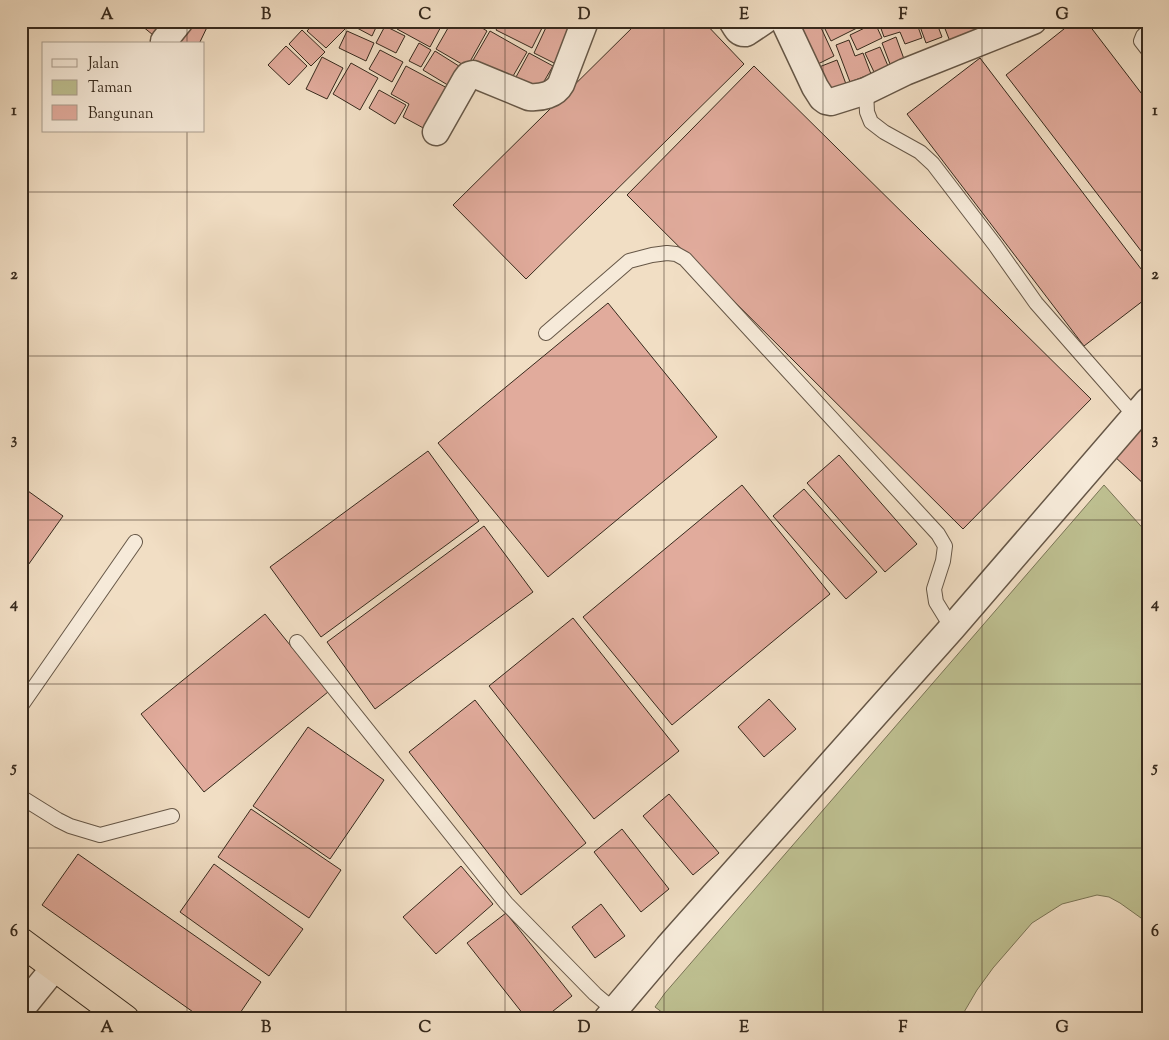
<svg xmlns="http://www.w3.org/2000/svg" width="1169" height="1040" font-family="'Sorts Mill Goudy',serif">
	<rect width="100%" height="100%" fill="#f1dec4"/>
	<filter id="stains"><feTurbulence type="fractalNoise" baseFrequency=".004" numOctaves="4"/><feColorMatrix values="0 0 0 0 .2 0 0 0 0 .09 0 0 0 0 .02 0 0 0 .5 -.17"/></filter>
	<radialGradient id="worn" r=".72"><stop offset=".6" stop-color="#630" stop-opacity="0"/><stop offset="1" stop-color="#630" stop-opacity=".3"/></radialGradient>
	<path fill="#bec091" stroke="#7a7557" d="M1104,485L1148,534V923L1120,903L1109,897L1097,895L1062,904L1032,923L993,968L977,990L960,1019H879L868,1011L857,1019H671L655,1007L665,993Z"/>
	<path fill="#e1ab9c" stroke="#372a1d" d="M136,21H164L153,35Z
		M185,21H210L199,44H177Z
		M316,21H337L345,29L326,48L307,31Z
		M344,21H379L372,36Z
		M402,21H444L430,47L397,29Z
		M452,21H471L487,31L467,67L436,49Z
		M501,21H543L545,22L532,48L496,30Z
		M549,21H562L573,26L556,64L534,53Z
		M639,21H703L744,64L526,279L453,205Z
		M814,21H818L834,56L814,66L797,29Z
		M821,21H861L863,25L831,41Z
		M884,21H916L922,38L905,44L900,32L884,37L879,23Z
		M918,21H936L942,37L926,43Z
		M942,21H978L982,32L951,44Z
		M982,21H1008L985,31Z
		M1074,21H1086L1148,102V260L1006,75Z
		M875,23L882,38L857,50L850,35Z
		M385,26L405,36L396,53L376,43Z
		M302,30L325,52L311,66L289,44Z
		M347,31L374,43L366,61L339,48Z
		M490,31L527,52L509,83L472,62Z
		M896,37L904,59L890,64L882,43Z
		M849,40L855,56L863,53L871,74L850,82L836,45Z
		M419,43L431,50L421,67L409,61Z
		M286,46L307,66L289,85L268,65Z
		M880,47L888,66L874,72L865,53Z
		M380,50L403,62L392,82L369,69Z
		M435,51L462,68L451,87L423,70Z
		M529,53L553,66L539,90L516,77Z
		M322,57L343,68L327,99L306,89Z
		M980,58L1148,278V297L1084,346L907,114Z
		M837,60L846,84L824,93L814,69Z
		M351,63L378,78L360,110L333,94Z
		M406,66L449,89L427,130L403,117L409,104L391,94Z
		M754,66L1091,399L963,529L627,195Z
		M379,90L406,105L395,124L369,108Z
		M608,303L717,437L548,577L438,443Z
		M1148,416V488L1112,454Z
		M428,451L479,521L321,637L270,567Z
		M839,455L917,544L885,572L807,483Z
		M742,485L830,594L672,725L583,617Z
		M21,486L63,516L21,575Z
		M804,489L877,572L846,599L773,516Z
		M484,526L533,592L375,709L327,642Z
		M265,614L328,692L204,792L141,714Z
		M573,618L679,751L594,819L489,686Z
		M769,699L796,729L764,757L738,727Z
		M475,700L586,843L521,895L409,752Z
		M308,727L384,780L330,859L253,806Z
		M669,794L719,853L693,875L643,816Z
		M251,809L341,870L309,918L218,857Z
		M622,829L669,889L641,912L594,852Z
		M78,854L261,982L236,1019H203L42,905Z
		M214,864L303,929L269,976L180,912Z
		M461,866L493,904L436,954L403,917Z
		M601,904L625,936L595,958L572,927Z
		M506,913L572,996L543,1019H527L467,943Z"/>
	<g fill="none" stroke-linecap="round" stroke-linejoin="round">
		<defs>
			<path id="lane" d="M1148,31L1143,36L1141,41L1148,50
				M866,91L867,112L871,122L884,132L920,152L933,164L995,245L1036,303L1135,416
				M546,333L629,261L652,255L667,253L676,254L685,259L938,534L945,546L943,561L934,589L936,602L952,628
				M297,642L506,903L595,994L614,1010
				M21,706L135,542
				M21,797L58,820L70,826L100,835L172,816"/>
			<path id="street" d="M732,21C736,27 738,34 746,33L764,21
				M784,21L815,87L822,98L826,101L831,102L866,91L905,72L1033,21
				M164,41L180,21
				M436,132L466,79L469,75L473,74L529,97C541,98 555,95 561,84L585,21
				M21,1009L55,967
				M607,1019L668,947L952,628L1135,416L1148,401"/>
			<path id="highway" d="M21,942L125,1019"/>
		</defs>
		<use href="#lane" stroke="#665747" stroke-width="16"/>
		<use href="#street" stroke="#665747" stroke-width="29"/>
		<use href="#highway" stroke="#372a1d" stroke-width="30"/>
		<use href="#lane" stroke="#f6ead9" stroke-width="14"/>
		<use href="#street" stroke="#f6ead9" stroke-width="26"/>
		<use href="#highway" stroke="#f1dec4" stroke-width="28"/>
	</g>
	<path fill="none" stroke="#372a1d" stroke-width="1" stroke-opacity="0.55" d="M187,21V44M346,21V1019M505,21V1019M664,21V1019M823,21V1019M982,21V1019M187,131V1019M21,192H1148M21,356H1148M21,520H1148M21,684H1148M21,848H1148"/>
	<rect width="1169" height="1040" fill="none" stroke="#f1dec4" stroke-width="55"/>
	<rect x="42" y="42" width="162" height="90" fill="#f6ead9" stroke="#aa9d8e"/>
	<rect x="52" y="59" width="25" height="8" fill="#f6ead9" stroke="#aa9d8e"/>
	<text x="88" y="68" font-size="15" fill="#372a1d">Jalan</text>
	<rect x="52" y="80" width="25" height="15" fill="#bec091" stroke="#aa9d8e"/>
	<text x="88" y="92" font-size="15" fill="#372a1d">Taman</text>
	<rect x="52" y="105" width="25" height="15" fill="#e1ab9c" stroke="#aa9d8e"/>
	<text x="88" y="118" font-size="15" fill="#372a1d">Bangunan</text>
	<rect x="28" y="28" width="1114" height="984" fill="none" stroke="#372a1d" stroke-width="2"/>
	<g font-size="16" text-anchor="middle" font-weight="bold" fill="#372a1d">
		<text x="107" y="19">A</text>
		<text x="266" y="19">B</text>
		<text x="425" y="19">C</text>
		<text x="584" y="19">D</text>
		<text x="744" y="19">E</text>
		<text x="903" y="19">F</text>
		<text x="1062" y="19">G</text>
		<text x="14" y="115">1</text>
		<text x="1155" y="115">1</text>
		<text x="14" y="279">2</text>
		<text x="1155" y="279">2</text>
		<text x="14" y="444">3</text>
		<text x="1155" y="444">3</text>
		<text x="14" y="608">4</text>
		<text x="1155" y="608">4</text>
		<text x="14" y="772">5</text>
		<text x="1155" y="772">5</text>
		<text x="14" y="936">6</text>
		<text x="1155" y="936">6</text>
		<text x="107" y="1032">A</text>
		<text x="266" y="1032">B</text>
		<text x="425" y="1032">C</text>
		<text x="584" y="1032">D</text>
		<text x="744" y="1032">E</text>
		<text x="903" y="1032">F</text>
		<text x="1062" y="1032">G</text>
	</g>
	<rect width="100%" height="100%" filter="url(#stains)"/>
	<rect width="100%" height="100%" fill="url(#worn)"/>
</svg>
